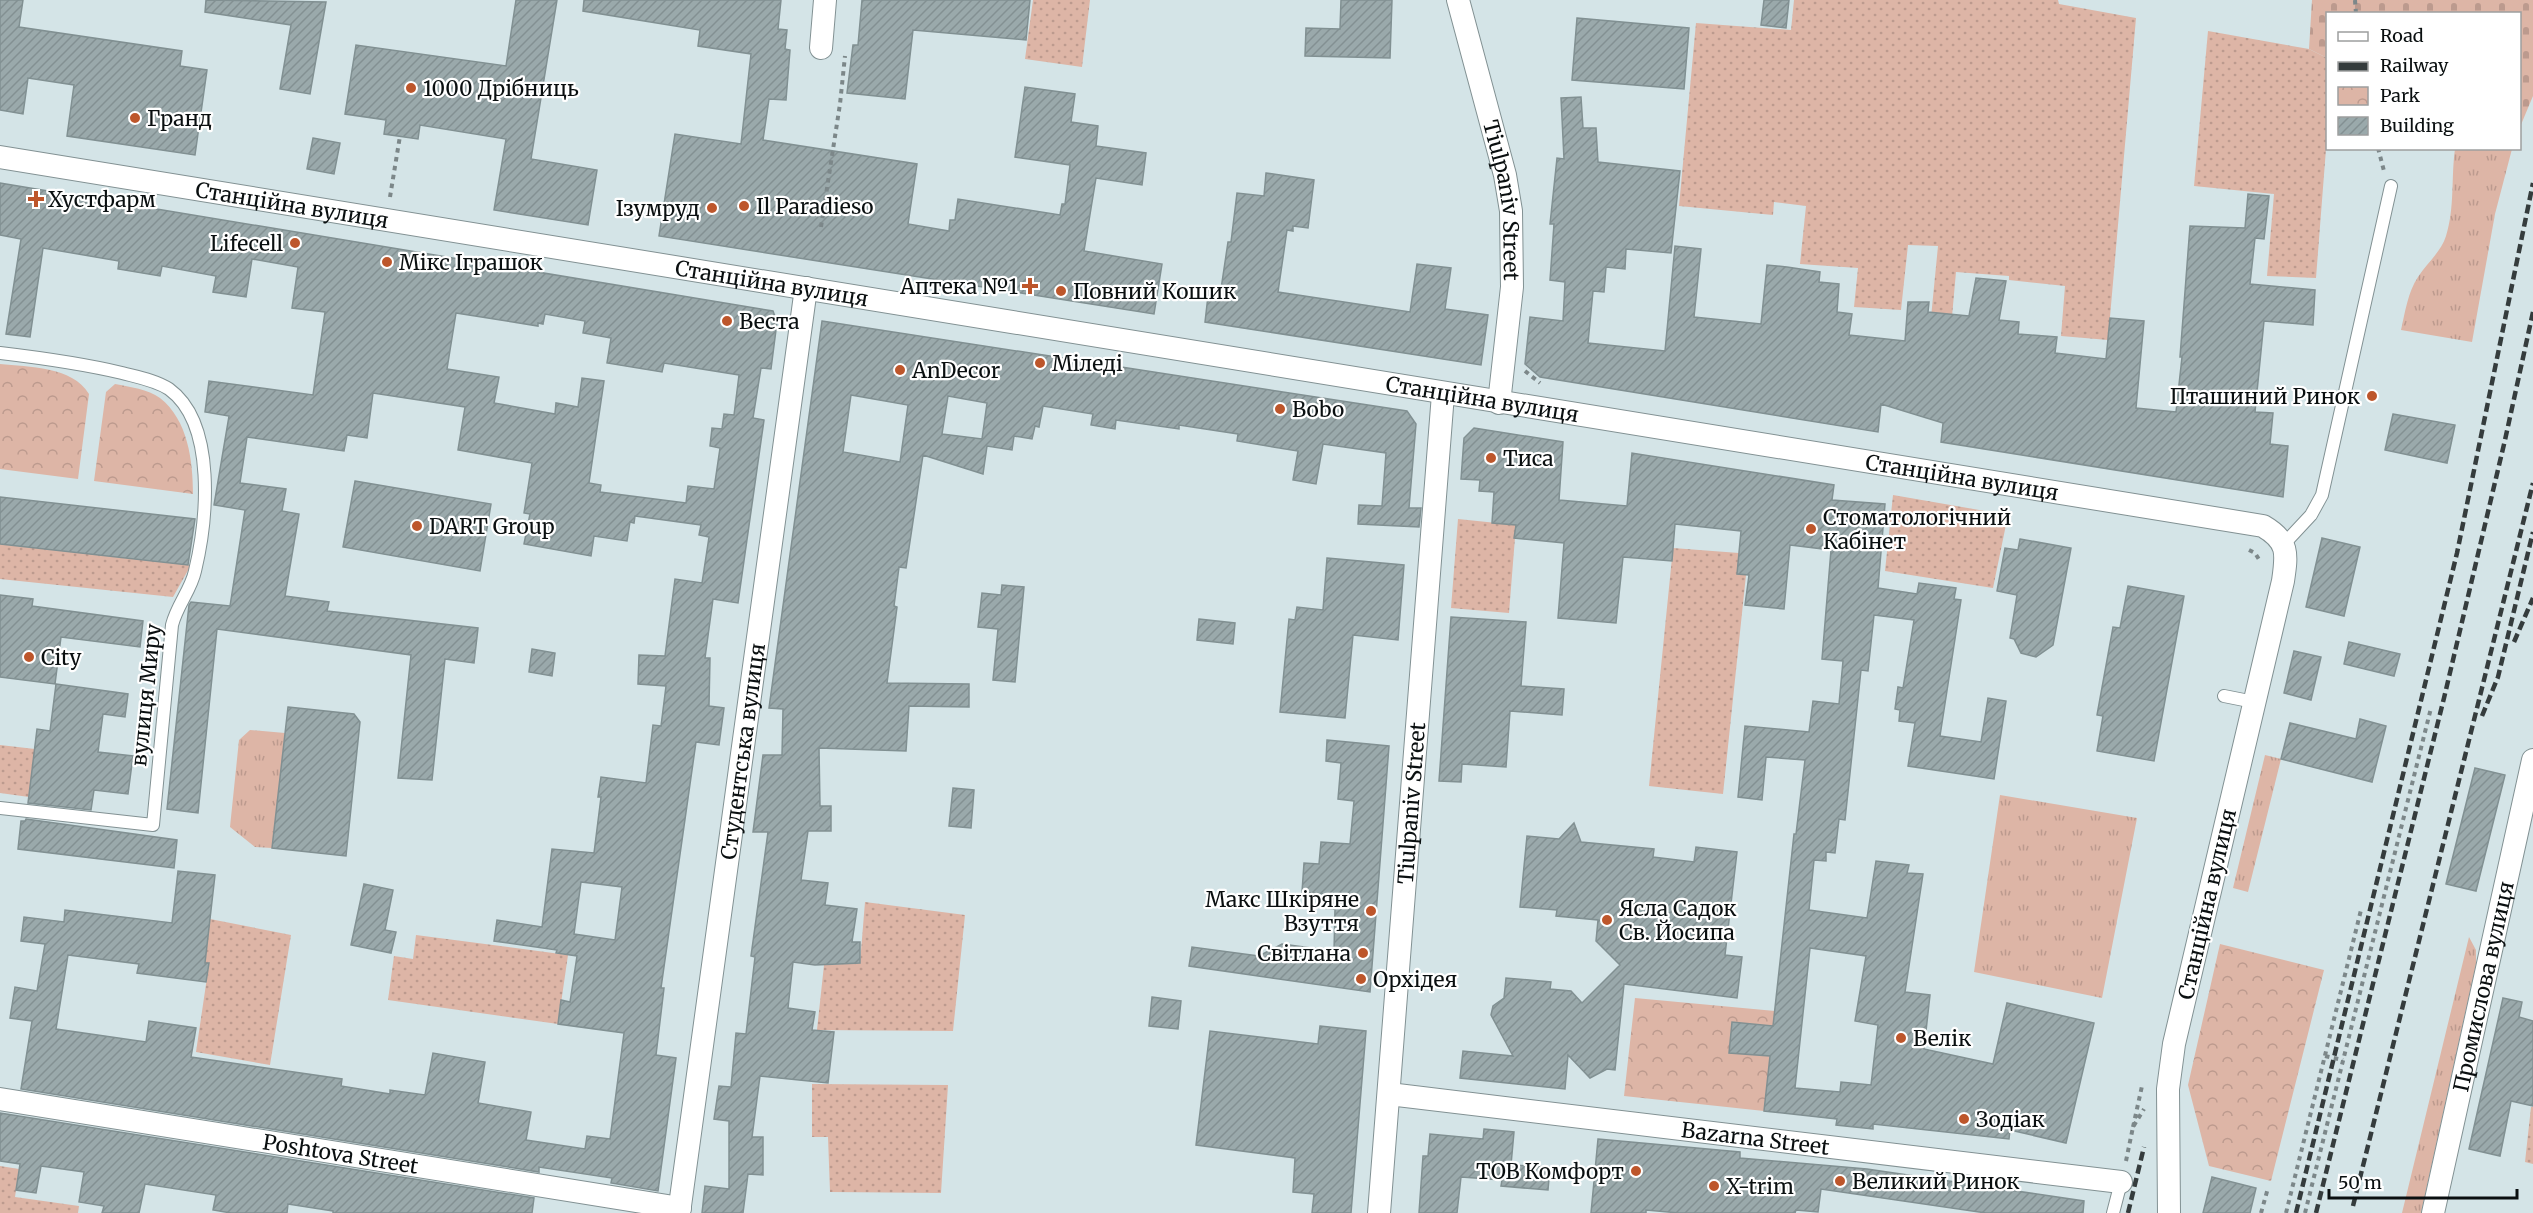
<svg xmlns="http://www.w3.org/2000/svg" width="2533" height="1213" font-family="Merriweather,serif">
	<defs>
		<pattern id="grass-tufts" width="24" height="20" patternUnits="userSpaceOnUse" patternTransform="scale(1.5)"><rect width="24" height="20" fill="#ddb5a6"/><path d="M3 7l-1-3M5 7V3M7 7l1-3M15 17l-1-3M17 17v-4M19 17l1-3" fill="none" stroke="#bc9a8e"/></pattern>
		<pattern id="cemetery-stones" width="16" height="16" patternUnits="userSpaceOnUse" patternTransform="scale(1.5)"><rect width="16" height="16" fill="#ddb5a6"/><path d="M2 7V4a2 2 0 0 1 4 0v3zM10 15v-3a2 2 0 0 1 4 0v3z" fill="#bc9a8e"/></pattern>
		<pattern id="park-crowns" width="20" height="18" patternUnits="userSpaceOnUse" patternTransform="scale(1.5)"><rect width="20" height="18" fill="#ddb5a6"/><path d="M2 6a3 3 0 1 1 6 0M12 15a3 3 0 1 1 6 0" fill="none" stroke="#bc9a8e"/></pattern>
		<pattern id="garden-dots" width="8" height="8" patternUnits="userSpaceOnUse" patternTransform="scale(1.5)"><rect width="8" height="8" fill="#ddb5a6"/><path d="M2 2h.1M6 6h.1" fill="none" stroke="#bc9a8e" stroke-width="1.8" stroke-linecap="round"/></pattern>
		<pattern id="building-hatch" width="6" height="6" patternUnits="userSpaceOnUse" patternTransform="scale(1.5)"><rect width="6" height="6" fill="#9aa9ab"/><path d="M-1 1l2-2M0 6l6-6M5 7l2-2" fill="none" stroke="#839092"/></pattern>
	</defs>
	<rect width="100%" height="100%" fill="#d4e4e7"/>
	<path fill="url(#grass-tufts)" d="M2455,149H2512L2495,214L2472,342L2401,330C2405,312 2408,292 2418,277C2427,263 2441,252 2446,236C2455,208 2451,177 2455,149Z
		M250,730L285,733L272,848L255,847L230,827L239,740Z
		M2265,755L2281,759L2248,892L2233,888Z
		M2000,795L2137,818L2102,998L1974,972Z
		M2469,937L2476,950V964L2421,1213H2402Z"/>
	<path fill="url(#cemetery-stones)" d="M2312,0H2533V96L2520,127V14H2328L2327,58L2309,49Z"/>
	<path fill="url(#park-crowns)" d="M0,364C29,367 72,366 89,394L78,479L0,469Z
		M115,384C130,387 148,389 160,398C188,420 193,461 193,494L94,481L106,392Z
		M2220,944L2324,970L2271,1181L2209,1166L2188,1085Z
		M1635,998L1775,1011L1764,1111L1624,1096Z"/>
	<path fill="url(#garden-dots)" d="M1033,0H1090L1082,67L1025,59Z
		M1794,0H2058L2059,4L2136,18L2108,340L2061,336L2065,286L2009,280V276L1956,272L1949,350L1928,348L1938,246L1908,245L1901,310L1854,307L1858,268L1800,264L1806,206L1774,202L1773,215L1679,206L1696,23L1791,30Z
		M2208,31L2309,49L2327,58V136L2316,278L2267,276L2274,194L2194,186Z
		M1893,495L2008,515L1993,588L1885,571Z
		M1458,519L1516,525L1509,613L1451,608Z
		M0,544L191,565L173,597L0,579Z
		M1673,548L1739,553L1737,574L1746,575L1723,794L1649,786Z
		M0,745L35,749L29,797L0,793Z
		M865,902L965,915L953,1031L817,1030L824,965L860,963Z
		M210,919L291,935L270,1065L196,1052L209,964L205,963Z
		M416,935L568,955L558,1024L388,1000L394,956L413,959Z
		M812,1084L948,1085L941,1193L830,1192L828,1137H812Z
		M2531,1107H2533V1164L2525,1162Z
		M0,1166L19,1169L15,1197L79,1206L78,1213H0Z"/>
	<path fill="url(#building-hatch)" stroke="#819092" stroke-width="1.5" fill-rule="evenodd" d="M0,0H23L19,27L182,51L180,66L207,70L195,155L67,136L74,85L28,78L23,114L0,110Z
		M206,0L326,2L310,94L280,89L291,25L205,12Z
		M516,0H557L531,159L597,170L588,225L494,210L506,139L420,125L418,139L384,134L386,120L345,114L356,45L506,66Z
		M584,0H781L778,29L787,30L785,49L790,50L786,100L769,99L763,140L917,164L908,224L949,231L950,220H955L958,199L1060,215L1062,204H1065L1070,165L1015,157L1025,87L1075,94L1071,122L1098,126L1096,146L1146,153L1142,185L1096,178L1084,251L1162,264L1154,314L659,236L675,134L741,144L751,54L698,46L700,30L583,11Z
		M862,0H1030L1026,40L913,30L905,99L847,93L853,45H858Z
		M1341,0H1392L1390,58L1305,56L1306,28L1340,29Z
		M1764,0H1789L1786,28L1761,25Z
		M1577,18L1689,28L1684,89L1572,80Z
		M1581,97L1583,128H1596L1598,162L1680,171L1671,253L1626,249L1625,269L1606,267L1604,292L1593,291L1588,343L1665,351L1675,246L1701,249L1694,317L1761,324L1767,265L1787,267L1820,272L1819,282L1839,284L1837,312L1852,314L1849,335L1905,341L1908,302H1929L1928,312L1969,316L1976,278L2006,281L1999,320L2019,322L2018,334L2057,337L2055,353L2106,359L2110,318L2144,321L2136,408L2176,412L2182,357H2180L2190,226L2245,228L2248,194L2269,196L2264,239L2255,238L2250,284L2315,290L2313,325L2264,321L2255,412L2273,413L2270,444L2288,446L2283,497L1941,442L1943,423L1881,404L1878,432L1540,377L1525,364L1530,317L1563,321L1565,282L1550,280L1554,224H1550L1557,158L1564,159L1561,98Z
		M313,138L340,143L334,174L307,169Z
		M1266,173L1314,180L1308,228L1293,226V231L1287,230L1278,292L1410,312L1417,264L1451,268L1445,309L1488,315L1481,365L1205,322L1209,287L1221,289L1228,242H1231L1237,193L1264,196Z
		M0,183L773,311L777,322L771,369L761,368L753,418L764,420L738,603L713,599L705,658H710L709,706L724,708L719,745L696,742L661,988H664L656,1055L676,1058L658,1191L611,1183L612,1178L539,1167V1172L21,1089L32,1021L10,1018L15,987L37,991L45,944L21,941L24,917L64,922L65,910L172,923L178,871L215,875L205,963H209L206,982L137,973L139,964L68,955L56,1029L146,1042L149,1021L196,1028L191,1057L342,1079L341,1086L390,1094V1090L425,1095L433,1053L485,1062L478,1103L531,1112L526,1140L585,1149L587,1136L610,1139L624,1033L558,1024L561,1000L570,1002L577,956L556,953L557,950L494,941L497,920L542,927L552,849L594,853L601,797H598L601,777L646,783L653,725L661,726L666,686L638,684L639,655L665,656L675,579L702,583L709,537L699,535L701,525L635,516L634,523L630,522L627,541L594,536L591,556L524,544L530,514L524,513L532,463L458,450L465,407L373,393L367,438L347,435L344,451L247,437L240,483L286,489L282,511L299,514L285,596L329,602L327,611L478,628L474,663L445,659L432,780L398,778L411,655L217,629L198,813L167,809L189,605L191,602L230,606L245,510L214,505L229,416L205,412L209,381L313,395L325,312L292,308L298,267L252,259L246,297L213,292L216,276L162,266L160,276L118,269L119,261L43,248L30,337L6,334L21,239L0,235ZM456,313L538,326V323L543,324L545,314L585,321L583,333L611,338L607,363L662,372L664,363L739,375L734,415L724,414L722,429L712,428L710,446L720,448L714,489L688,486L686,503L600,492L601,485L589,483L604,381L582,378L578,407L556,403L555,414L494,403L499,377L447,369ZM581,882L622,887L615,940L574,934Z
		M822,321L1407,411L1416,424L1409,508H1421L1419,527L1358,524L1359,505L1382,506L1386,453L1323,444L1316,484L1293,480L1298,451L1237,441L1238,434L1179,425V429L1116,420L1115,429L1091,425L1093,414L1043,406L1039,427L1035,426L1032,439L1014,436L1012,450L987,446L983,474L923,455L906,568L899,567L894,606L897,607L887,683L969,684V707L909,706L906,751L819,748L820,806H831V831H808L801,880L828,883L825,905L857,909L852,942H860V963L815,965L793,962L788,1008L815,1012L812,1030L834,1032L828,1083L760,1076L752,1137H763V1175L748,1174L743,1213H702L705,1186L729,1189V1121L714,1119L719,1086L731,1087L736,1033L746,1034L755,957L751,956L768,832H753L763,755H782L783,709L769,708ZM851,395L908,405L900,462L843,452ZM948,396L987,403L982,439L942,434Z
		M2393,414L2455,425L2447,463L2385,450Z
		M1474,428L1563,442L1559,500L1627,506L1632,453L1834,485L1832,500L1885,504L1878,588L1917,594L1919,583L1956,588L1954,599L1961,600L1940,736L1981,742L1988,698L2006,701L1994,779L1908,766L1915,723L1899,721L1900,710L1895,709L1898,687L1903,688L1914,620L1874,615L1868,671L1861,670L1845,820L1839,819L1835,853L1826,852V861L1814,860L1809,910L1867,918L1876,861L1909,865L1907,873L1923,874L1905,992L1930,995L1924,1049L1993,1064L2007,1003L2094,1023L2066,1143L2010,1130L2009,1139L1873,1124V1129L1836,1125L1837,1119L1764,1111L1770,1056L1729,1053L1732,1022L1773,1026L1794,834H1796L1805,760L1766,757L1762,800L1738,797L1745,726L1809,732L1813,701L1839,704L1843,661L1822,659L1831,550L1790,545L1784,609L1745,605L1749,575L1737,574L1741,531L1675,524L1672,561L1623,557L1616,623L1558,618L1564,543L1514,538L1516,525L1492,523L1494,492L1479,491L1480,480L1461,479L1464,438ZM1810,948L1866,956L1855,1021L1878,1025L1871,1085L1841,1082L1840,1092L1795,1088Z
		M355,481L491,504L480,571L343,547Z
		M0,497L195,519L188,565L0,544Z
		M2322,538L2360,547L2344,616L2306,607Z
		M2020,539L2071,548L2053,645L2036,657L2021,653L2014,639L2010,638L2017,595L1997,591L2005,548L2018,550Z
		M1327,558L1404,565L1398,640L1353,635L1345,718L1280,712L1289,619L1295,620L1297,607L1323,610Z
		M1002,585L1024,587L1015,682L993,680L998,629L978,627L982,593L1001,595Z
		M2128,586L2184,596L2154,761L2097,751L2103,716L2097,715L2113,627L2120,628Z
		M0,595L33,599L32,606L143,621L140,647L61,637L55,684L0,677Z
		M1451,617L1526,622L1521,686L1564,689L1562,715L1510,711L1506,767L1462,764L1461,782L1439,781Z
		M1199,619L1235,623L1233,644L1197,640Z
		M2349,642L2400,654L2394,676L2344,664Z
		M532,649L555,653L552,676L529,672Z
		M2294,651L2321,657L2311,700L2284,693Z
		M56,684L128,694L125,717L103,714L98,752L133,756L128,794L94,790L91,810L28,803L37,729L50,731Z
		M288,707L354,714L360,722L346,856L272,848Z
		M2360,719L2386,726L2372,782L2281,759L2290,723L2356,739Z
		M1327,740L1389,746L1370,992L1189,966L1192,947L1259,956L1282,944L1334,951L1335,909L1322,908L1323,894L1302,892L1304,863L1319,864L1321,842L1350,844L1354,801L1338,799L1341,763L1326,761Z
		M2475,768L2505,775L2476,891L2446,884Z
		M953,788L974,790L971,828L949,826Z
		M26,819L177,840L174,868L18,849L21,821H25Z
		M1574,823L1581,842L1654,849L1653,857L1694,862L1696,847L1737,852L1725,955L1742,957L1737,998L1624,984L1615,1070L1607,1069L1590,1078L1568,1055L1565,1089L1460,1078L1463,1051L1513,1056L1491,1015L1493,1006L1504,998L1506,978L1551,982L1550,989L1571,991L1582,1003L1620,965L1596,941L1598,920L1556,916L1557,910L1520,907L1527,836L1559,839Z
		M364,884L393,890L385,930L396,932L391,953L351,945Z
		M1152,997L1181,1001L1178,1029L1149,1026Z
		M2503,998L2522,1002L2519,1017L2533,1021V1106L2511,1101L2500,1156L2469,1149Z
		M1320,1026L1366,1031L1351,1213H1312L1314,1194L1293,1192L1295,1158L1196,1145L1210,1031L1318,1044Z
		M0,1113L534,1198L532,1213H333V1211L288,1204L287,1213H231L213,1210L216,1195L145,1184L139,1213H102L104,1206L79,1202L84,1172L41,1166L36,1193L16,1190L20,1164L0,1161Z
		M1484,1129L1514,1132L1511,1165L1550,1167L1548,1190L1501,1186L1502,1180L1461,1177L1457,1213H1419L1423,1156H1428L1430,1134L1483,1139Z
		M1598,1139L1740,1152V1158L1867,1169L2084,1201L2083,1213H1986L1821,1189L1818,1212L1796,1210L1795,1213H1679L1646,1210V1213H1591Z
		M2212,1177L2256,1188L2250,1213H2203Z"/>
	<g fill="none" stroke-linecap="round" stroke-linejoin="round">
		<defs>
			<path id="service" d="M0,353C42,358 80,363 122,373C137,377 155,380 169,389C217,424 207,521 195,571C191,590 177,605 172,625L153,825L0,808
				M2284,544L2311,515L2322,495L2391,186
				M2224,696L2254,702
				M2113,1213L2121,1182"/>
			<g id="minor">
				<path id="s1" d="M1458,0L1505,175L1511,211L1512,287L1499,403"/>
				<path d="M821,48L825,0"/>
				<path id="s2" d="M0,157L2263,526C2289,541 2287,554 2283,581L2174,1044L2168,1089L2169,1213"/>
				<path id="s3" d="M1389,1094L2121,1182"/>
				<path id="s4" d="M0,1099L680,1208"/>
				<path id="s5" d="M679,1213L806,288"/>
				<path id="s6" d="M1379,1213L1443,394"/>
				<path id="s7" d="M2433,1213L2533,760"/>
			</g>
		</defs>
		<use href="#service" stroke="#829193" stroke-width="14"/>
		<use href="#minor" stroke="#829193" stroke-width="24"/>
		<path stroke="#7c8789" stroke-width="4" stroke-dasharray="4.5 4.5" stroke-linecap="butt" d="M2355,0L2356,14
			M2378,148L2384,171
			M390,197L400,136
			M821,227L840,104L845,56
			M1525,371L1540,383
			M2249,550L2255,553L2260,561
			M2325,1056L2343,1060
			M2133,1127L2142,1086
			M2126,1161L2133,1127L2144,1109
			M2261,1213L2268,1188
			M2286,1213L2361,910
			M2305,1213L2431,708"/>
		<use href="#service" stroke="#fff" stroke-width="12"/>
		<use href="#minor" stroke="#fff" stroke-width="22"/>
		<path stroke="#353c3d" stroke-width="4.5" stroke-dasharray="9 4.5" stroke-linecap="butt" d="M2514,642L2533,598
			M2482,716L2498,677L2533,532
			M2353,1206L2533,483
			M2128,1213L2144,1147
			M2296,1213L2457,553L2533,183
			M2316,1213L2444,698L2505,440L2533,312"/>
	</g>
	<g fill="#bd562b" stroke="#fff" stroke-width="2">
		<circle cx="411" cy="88" r="6"/>
		<circle cx="135" cy="118" r="6"/>
		<path d="M33 190h6v6h6v6h-6v6h-6v-6h-6v-6h6z"/>
		<circle cx="744" cy="206" r="6"/>
		<circle cx="712" cy="208" r="6"/>
		<circle cx="295" cy="243" r="6"/>
		<circle cx="387" cy="262" r="6"/>
		<path d="M1027 277h6v6h6v6h-6v6h-6v-6h-6v-6h6z"/>
		<circle cx="1061" cy="291" r="6"/>
		<circle cx="727" cy="321" r="6"/>
		<circle cx="1040" cy="363" r="6"/>
		<circle cx="900" cy="370" r="6"/>
		<circle cx="2372" cy="396" r="6"/>
		<circle cx="1280" cy="409" r="6"/>
		<circle cx="1491" cy="458" r="6"/>
		<circle cx="417" cy="526" r="6"/>
		<circle cx="1811" cy="529" r="6"/>
		<circle cx="29" cy="657" r="6"/>
		<circle cx="1371" cy="911" r="6"/>
		<circle cx="1607" cy="920" r="6"/>
		<circle cx="1363" cy="953" r="6"/>
		<circle cx="1361" cy="979" r="6"/>
		<circle cx="1901" cy="1038" r="6"/>
		<circle cx="1964" cy="1119" r="6"/>
		<circle cx="1636" cy="1171" r="6"/>
		<circle cx="1840" cy="1181" r="6"/>
		<circle cx="1714" cy="1186" r="6"/>
	</g>
	<g text-anchor="middle" dominant-baseline="central" stroke-width="4.5" stroke-linejoin="round" paint-order="stroke">
		<g font-size="21" fill="#0a0f10" stroke="#fff" text-anchor="start">
			<text x="423" y="88">1000 Дрібниць</text>
			<text x="147" y="118">Гранд</text>
			<text x="48" y="199">Хустфарм</text>
			<text x="756" y="206">Il Paradieso</text>
			<text x="700" y="208" text-anchor="end">Ізумруд</text>
			<text x="283" y="243" text-anchor="end">Lifecell</text>
			<text x="399" y="262">Мікс Іграшок</text>
			<text x="1018" y="286" text-anchor="end">Аптека №1</text>
			<text x="1073" y="291">Повний Кошик</text>
			<text x="739" y="321">Веста</text>
			<text x="1052" y="363">Міледі</text>
			<text x="912" y="370">AnDecor</text>
			<text x="2360" y="396" text-anchor="end">Пташиний Ринок</text>
			<text x="1292" y="409">Bobo</text>
			<text x="1503" y="458">Тиса</text>
			<text x="1823" y="517">Стоматологічний<tspan x="1823" dy="24">Кабінет</tspan></text>
			<text x="429" y="526">DART Group</text>
			<text x="41" y="657">City</text>
			<text x="1359" y="899" text-anchor="end">Макс Шкіряне<tspan x="1359" dy="24">Взуття</tspan></text>
			<text x="1619" y="908">Ясла Садок<tspan x="1619" dy="24">Св. Йосипа</tspan></text>
			<text x="1351" y="953" text-anchor="end">Світлана</text>
			<text x="1373" y="979">Орхідея</text>
			<text x="1913" y="1038">Велік</text>
			<text x="1976" y="1119">Зодіак</text>
			<text x="1624" y="1171" text-anchor="end">ТОВ Комфорт</text>
			<text x="1852" y="1181">Великий Ринок</text>
			<text x="1726" y="1186">X-trim</text>
		</g>
		<g font-size="21" fill="#0a0f10" stroke="#fff">
			<text stroke="none"><textPath href="#s1" startOffset="206">Tiulpaniv Street</textPath></text>
			<text stroke="none"><textPath href="#s2" startOffset="296">Станційна вулиця</textPath></text>
			<text stroke="none"><textPath href="#s2" startOffset="782">Станційна вулиця</textPath></text>
			<text stroke="none"><textPath href="#s2" startOffset="1502">Станційна вулиця</textPath></text>
			<text stroke="none"><textPath href="#s2" startOffset="1988">Станційна вулиця</textPath></text>
			<text transform="translate(146 695) rotate(-84)">вулиця Миру</text>
			<text stroke="none"><textPath href="#s5" startOffset="466">Студентська вулиця</textPath></text>
			<text stroke="none"><textPath href="#s6" startOffset="411">Tiulpaniv Street</textPath></text>
			<text transform="translate(2207 904) rotate(-77)">Станційна вулиця</text>
			<text stroke="none"><textPath href="#s7" startOffset="232">Промислова вулиця</textPath></text>
			<text stroke="none"><textPath href="#s3" startOffset="369">Bazarna Street</textPath></text>
			<text stroke="none"><textPath href="#s4" startOffset="345">Poshtova Street</textPath></text>
		</g>
	</g>
	<rect x="2326" y="12" width="195" height="138" fill="#ffffff" stroke="#9d9f9f" stroke-width="1.5"/>
	<rect x="2338" y="32" width="30" height="9" fill="#ffffff" stroke="#9d9f9f" stroke-width="1.5"/>
	<text x="2380" y="42" font-size="18" fill="#0a0f10">Road</text>
	<rect x="2338" y="62" width="30" height="9" fill="#353c3d" stroke="#9d9f9f" stroke-width="1.5"/>
	<text x="2380" y="72" font-size="18" fill="#0a0f10">Railway</text>
	<rect x="2338" y="87" width="30" height="18" fill="url(#park-crowns)" stroke="#9d9f9f" stroke-width="1.5"/>
	<text x="2380" y="102" font-size="18" fill="#0a0f10">Park</text>
	<rect x="2338" y="117" width="30" height="18" fill="url(#building-hatch)" stroke="#9d9f9f" stroke-width="1.5"/>
	<text x="2380" y="132" font-size="18" fill="#0a0f10">Building</text>
	<path d="M2329 1189v9h188v-9" fill="none" stroke="#0a0f10" stroke-width="3"/>
	<text x="2338" y="1189" font-size="18" fill="#0a0f10" stroke="#ffffff" stroke-width="4.5" paint-order="stroke">50 m</text>
</svg>
